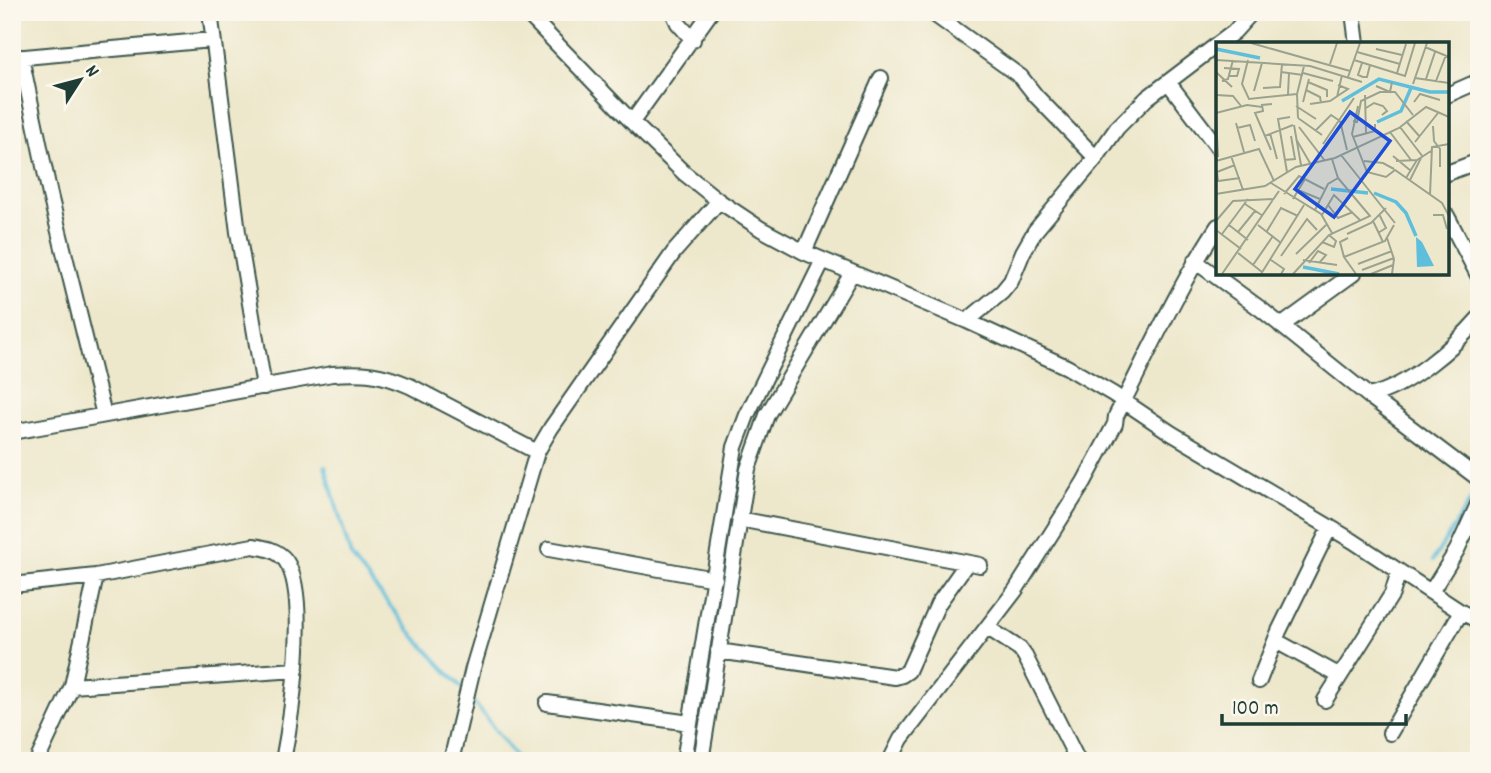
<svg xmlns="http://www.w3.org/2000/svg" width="1491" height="773" font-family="Dekko,sans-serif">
	<rect width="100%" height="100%" fill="#fbf7ec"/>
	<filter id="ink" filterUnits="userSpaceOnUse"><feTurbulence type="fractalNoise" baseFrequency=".0143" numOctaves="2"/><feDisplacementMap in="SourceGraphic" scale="14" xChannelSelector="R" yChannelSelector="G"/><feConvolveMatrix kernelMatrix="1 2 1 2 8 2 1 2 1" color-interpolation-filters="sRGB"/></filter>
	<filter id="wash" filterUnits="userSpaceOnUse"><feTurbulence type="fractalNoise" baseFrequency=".00686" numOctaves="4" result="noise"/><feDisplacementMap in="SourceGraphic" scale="28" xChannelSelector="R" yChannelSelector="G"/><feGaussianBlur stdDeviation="1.57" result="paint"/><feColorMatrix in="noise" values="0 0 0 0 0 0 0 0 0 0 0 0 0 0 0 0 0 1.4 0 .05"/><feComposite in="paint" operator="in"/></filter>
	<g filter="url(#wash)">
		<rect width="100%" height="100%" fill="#ede7cb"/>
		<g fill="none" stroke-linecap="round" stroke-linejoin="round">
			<path stroke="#5ebedc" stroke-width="3.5" d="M325,466L351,557L415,637L463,689
				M1433,560L1479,487
				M470,697L519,761"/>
		</g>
	</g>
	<g filter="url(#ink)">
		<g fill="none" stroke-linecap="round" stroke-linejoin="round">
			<defs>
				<path id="minor" d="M210,12L238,232L264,387
					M526,12L632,122L684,173L719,201L761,229L804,252L967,321L1067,367L1113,394L1171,433L1353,541L1461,612L1479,621
					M673,12L678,23L693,40
					M931,12L1021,77L1036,96L1096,158
					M1353,12L1357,44
					M1218,44L1234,32L1252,12
					M21,57L50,195L104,415
					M14,58L212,40
					M1168,82L1218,148
					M1447,95L1479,81
					M632,122L711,12
					M1447,173L1479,161
					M1447,216L1479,277
					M804,252L881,78
					M1195,261L1262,310L1369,396L1479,479
					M967,321L1002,292L1011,281L1023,252L1035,231L1096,158L1117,128L1147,98L1218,44
					M1281,326L1354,273
					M1369,396C1408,387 1453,348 1479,318
					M12,432L332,374C364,372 380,373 410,386L537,452
					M739,519L980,565
					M549,549L715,579
					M12,585L96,576L253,546C266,548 278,550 286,561C310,596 291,719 283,761
					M1431,592L1457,550L1479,502
					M988,628L1020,649L1025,656L1078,761
					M1276,641L1340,676
					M718,651L895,677L902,675L908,671L938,604L967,563
					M1259,681L1279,631L1330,527
					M72,686L296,670
					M1325,700L1392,594L1399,571
					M547,703L690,723
					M1390,733L1461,612
					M37,761L72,686L96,576
					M451,761L473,668L537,452L551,428L674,252L719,201
					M684,761L735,447L747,415L823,260
					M701,761L748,469L767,415L852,273
					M890,761L901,739L1015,591L1084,482L1115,424L1116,416C1149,352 1178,287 1218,226"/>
			</defs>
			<use href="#minor" stroke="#3e564b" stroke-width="18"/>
			<use href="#minor" stroke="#fff" stroke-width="14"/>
		</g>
	</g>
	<g transform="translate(1216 42)">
		<rect width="233" height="233" fill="#ede7cb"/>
		<path d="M200,195L206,200L218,224L201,225Z" fill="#5ebedc"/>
		<path fill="none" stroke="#5ebedc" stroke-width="3.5" d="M0,7L44,16M126,59L163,37L214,50H233M161,80L185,69L195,46M115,147L152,151M158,151L180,160L190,171L200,194M87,225L123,232"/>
		<path fill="none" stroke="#9ba38f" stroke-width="2" d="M35,1L134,29M209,5L233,15M160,7L186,13M141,10L184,22M0,18L94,24L146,40M32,18L26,42L33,57L81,52M138,18L189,34L199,1M146,21L142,33L147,35H151L154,23M114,22L121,1M8,26L23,27L21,34H13M0,30L16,45M65,30L87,33M87,31L117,39M181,31L190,2M132,35L144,1M199,36L233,41M210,37L219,10M6,39L12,37L17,18M220,39L230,13M92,40L111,48V55M197,42L211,1M160,44L174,50L176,40M47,46L64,45L66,22M90,48L104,55L105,61M38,49L46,21M72,52L73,31M0,53L17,54L25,64M149,53L150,91M121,55L126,33M87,60L93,37M198,60L204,52L224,58M94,62L114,59L132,47L122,43M80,64L100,77M142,64L136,92L151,130L170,135L179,128L226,161L233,174M150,66L158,61L167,64L171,69L166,73M0,71L31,63L46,65M0,74L2,115M82,76L81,52L88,24M82,76L106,93M124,79L131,108M137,79L141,80L145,59L164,50H179L197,73M190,79L204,95M20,81L28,110M78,83L85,123M217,84L218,99L224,107V125M83,85L109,119M184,85L207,115M21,86L34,83L39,99M100,88L115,73L124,79M174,90L195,118M54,91L61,117M49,94L77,83M137,95L159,89V82M80,97L94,121M199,100L222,71M107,102L138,56M55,108L39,71L47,69L46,63L56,62M125,113L179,181M15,114L27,148M177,114L195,129M68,118L79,117L75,94M0,119L43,107L58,139M148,119L167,121L178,127M180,119L201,118L215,109M19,123L1,130L2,139L24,136M71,130L62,77L74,75M190,136L201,118M194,138L205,116M55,141L105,172L116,191M82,148L104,157M0,152L49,144L80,125L119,116L183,86L210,65L233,75M68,152L83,134L108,147M214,153L216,105L233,102M77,157L89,137M29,162L47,174M112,163L122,176L137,170M99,168L112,142L122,136M106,173L118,153L145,179M217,173H227L231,187M0,179L17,159L58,157M157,179L167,200M13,183L32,198M42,183L65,201M0,188L25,207M51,189L65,166L82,174M22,190L39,169M162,191L170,186L163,172M6,192L32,157M131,192L155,181L170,166M171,196L178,217L176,232M106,200L118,205L120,199L113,193M22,211L46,230M80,212L110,183M65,214L91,177L101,188M128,215L124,200L132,196M55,218L68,227L65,232M87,218L121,223M93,221L102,209L110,213L104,220M142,222L176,209M37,223L57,194M146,228L178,216M6,232L63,149M45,232L88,163M77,232L113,193L154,174L122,136L116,117M140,232L128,215L169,199L178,183M155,232L177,223"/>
		<path fill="#1d4ed8" fill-opacity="0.15" stroke="#1d4ed8" stroke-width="3.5" d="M134,70L174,99L118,175L79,147Z"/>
		<rect width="233" height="233" fill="none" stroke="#1f3d34" stroke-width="3.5"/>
	</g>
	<rect width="1491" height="773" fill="none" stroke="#fbf7ec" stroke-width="42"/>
	<g transform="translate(80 80) rotate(54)" stroke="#fbf7ec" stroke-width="5" paint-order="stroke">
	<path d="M0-5L12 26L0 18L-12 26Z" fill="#1f3d34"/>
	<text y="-10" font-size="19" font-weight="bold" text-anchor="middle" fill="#1f3d34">N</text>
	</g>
	<path d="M1222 714v10h184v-10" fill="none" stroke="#1f3d34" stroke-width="3.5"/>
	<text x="1232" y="714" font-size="21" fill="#1f3d34" stroke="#fbf7ec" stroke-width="5" paint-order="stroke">100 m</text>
</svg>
